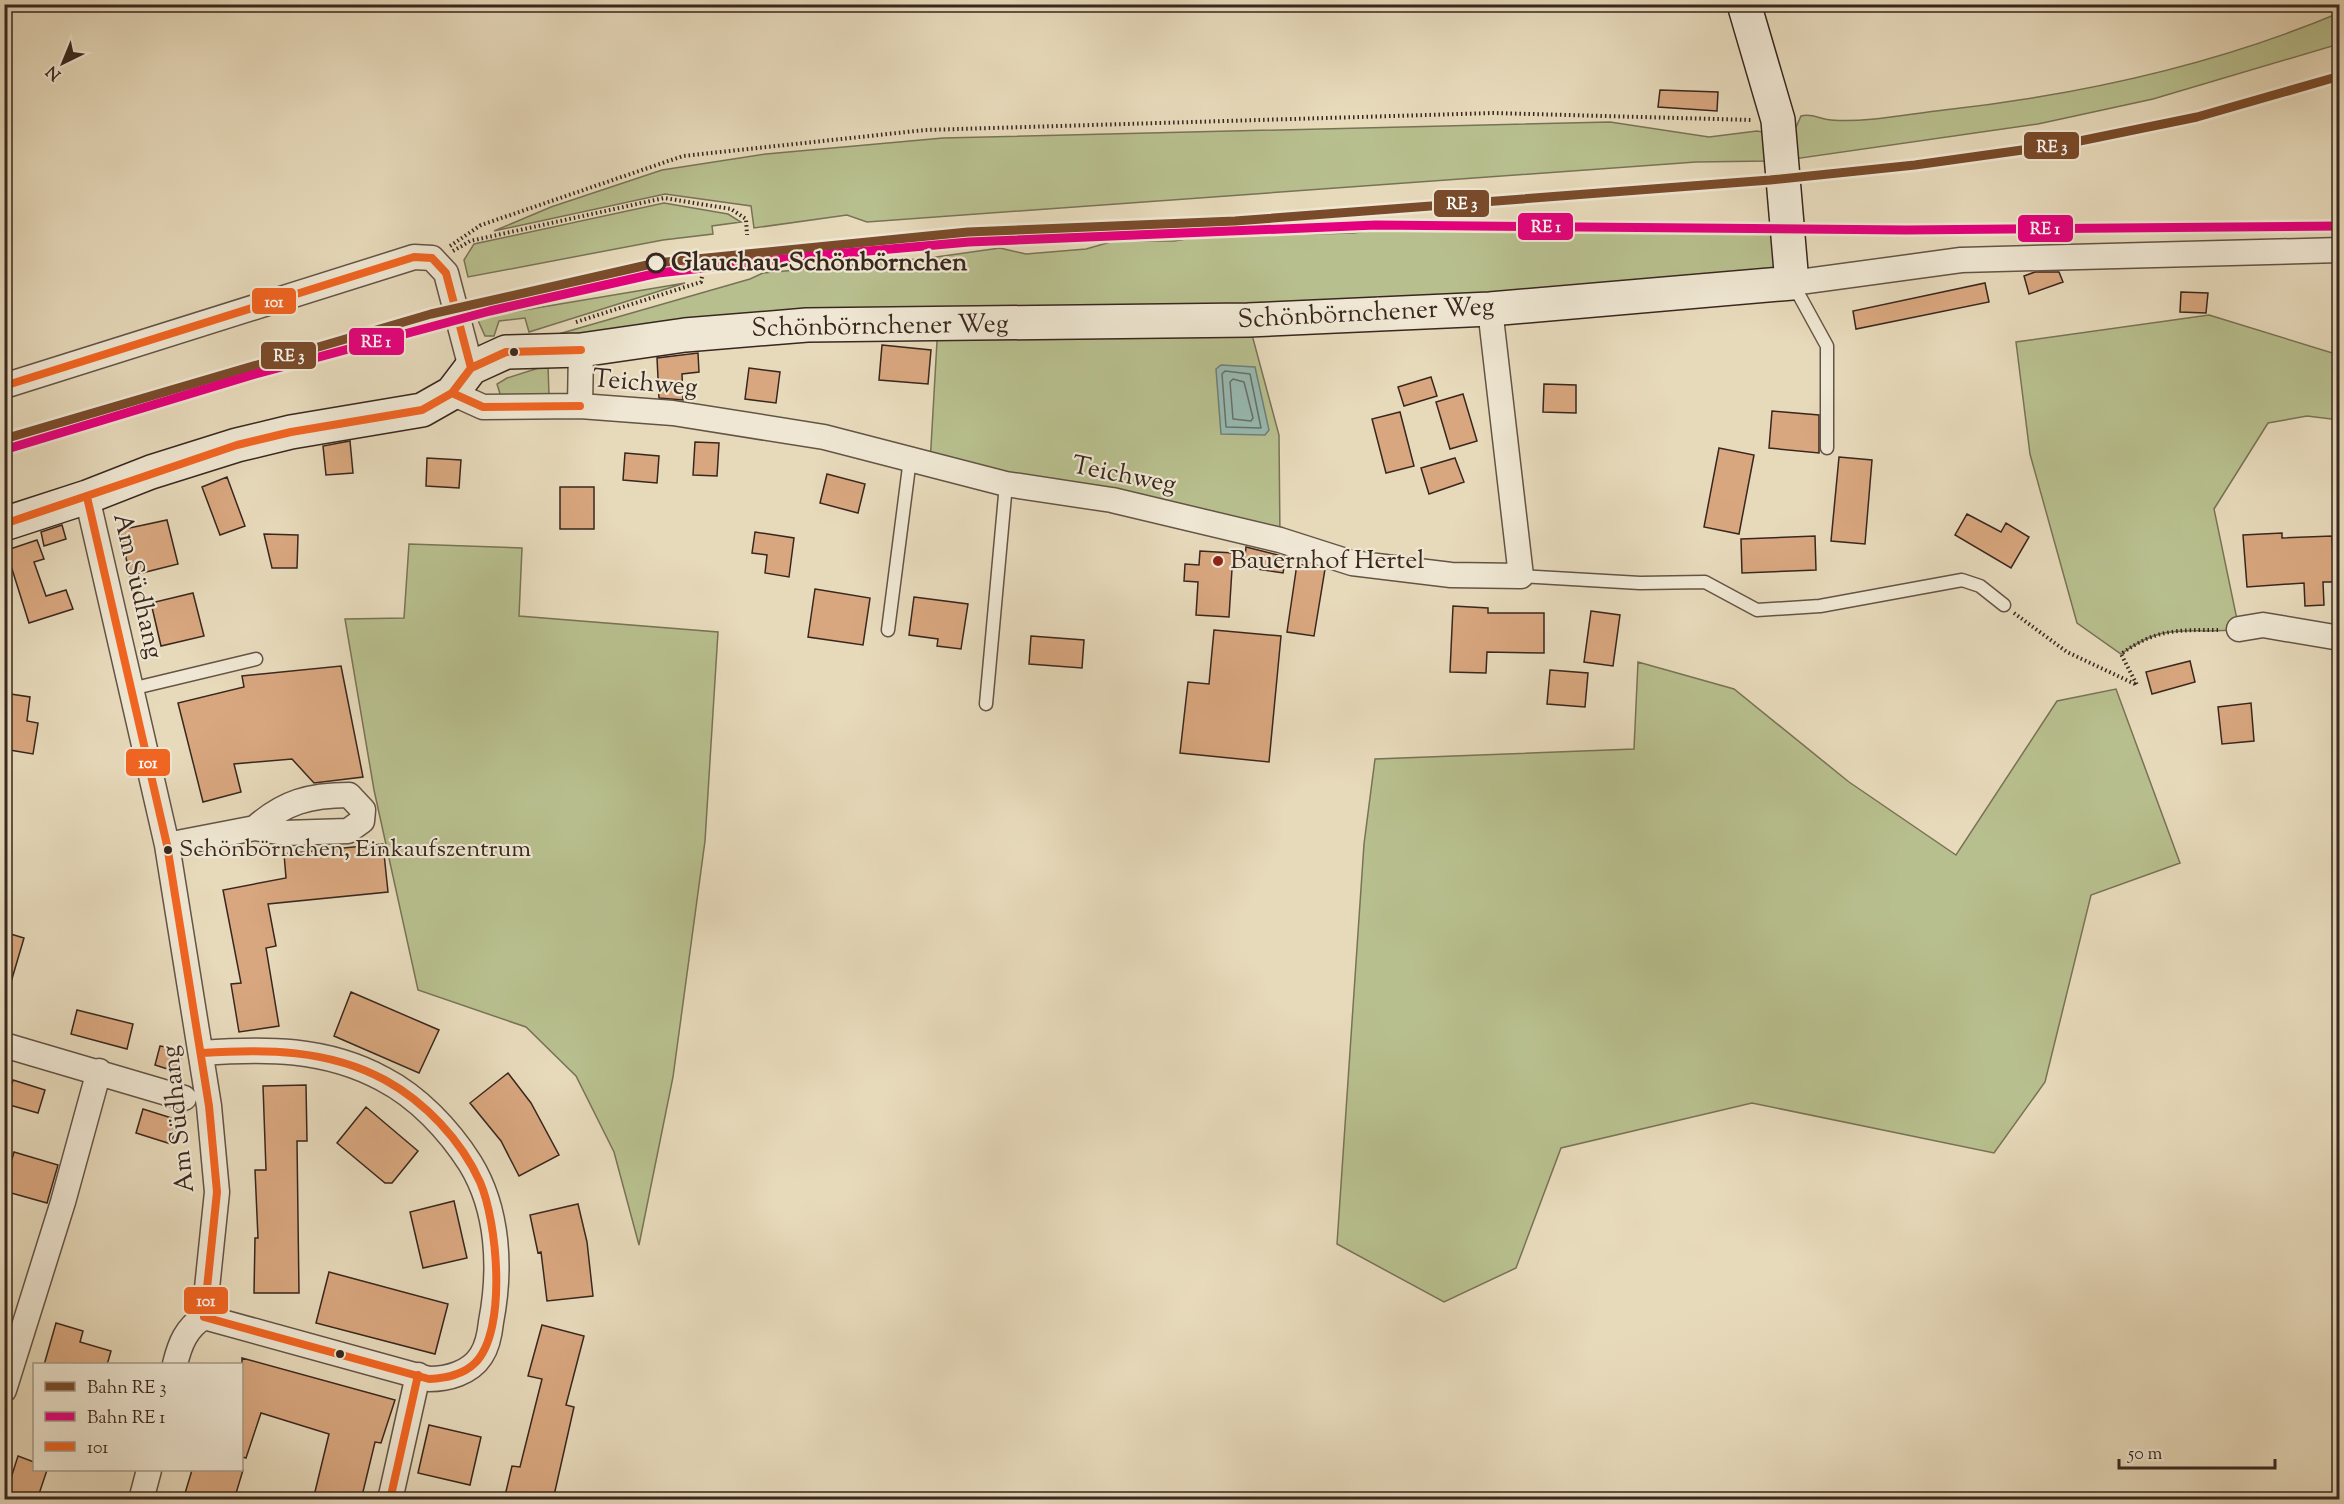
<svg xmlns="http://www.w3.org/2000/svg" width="2344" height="1504" font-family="'Sorts Mill Goudy',serif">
	<rect width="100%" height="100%" fill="#e7dabb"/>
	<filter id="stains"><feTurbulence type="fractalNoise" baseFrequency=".00333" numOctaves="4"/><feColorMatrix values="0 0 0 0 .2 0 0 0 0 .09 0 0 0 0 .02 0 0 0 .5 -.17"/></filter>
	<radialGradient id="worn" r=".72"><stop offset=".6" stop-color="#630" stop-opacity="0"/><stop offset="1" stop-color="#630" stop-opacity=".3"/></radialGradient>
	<path fill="#b8bf8e" stroke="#787356" stroke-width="1.5" d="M2339,13V44L2153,99L2038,124L1794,159L1793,134L1801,116C1813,113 1819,119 1831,120C1867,123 1908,114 1944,110C2078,95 2215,65 2339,13Z
		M1610,122L1709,137L1757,131L1762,132L1769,161L1696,162L867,222L847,215L754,228L751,206L665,194L494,231L551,207L662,170L766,154L943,138Z
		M664,203L728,214L741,222L712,226L713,234L663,240L468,277L464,260L474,244Z
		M1392,227L1498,231L1638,229L1664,233L1747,232L1776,228L1777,261L1773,270L1578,294L541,339L750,279L763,273L929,258L1000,248L1026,254L1086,249L1114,241H1174L1229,232L1267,235L1354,233Z
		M685,283L529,332L525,318L499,321L494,336H485L477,318Z
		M2209,315L2339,355V420L2307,416L2268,423L2214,509L2239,629C2189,636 2169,619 2121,654L2077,623L2030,454L2016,342Z
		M1248,320L1279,435L1280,540L930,464L938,324Z
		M548,365L549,395L501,397L497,384L507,378Z
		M409,544L522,548L519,616L718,632L705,841L673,1077L639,1245L614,1152L576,1076L526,1027L418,990L374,790L345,619L404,618Z
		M1638,662L1734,689L1849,782L1956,855L2057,701L2116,689L2180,863L2091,895L2045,1082L1994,1153L1752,1103L1561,1148L1516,1268L1444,1302L1337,1244L1364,844L1375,759L1634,749Z"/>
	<path fill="#97bab2" stroke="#717f77" stroke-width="1.5" d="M1221,365L1255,367L1269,430L1265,435L1221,434L1216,369Z"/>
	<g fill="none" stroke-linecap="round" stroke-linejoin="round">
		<path stroke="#687068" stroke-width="1.5" d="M1225,371L1250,374L1261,428L1226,427L1222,374Z
			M1233,379L1244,382L1253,418L1251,421L1233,419L1230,382Z"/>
	</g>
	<path fill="#d9a77f" stroke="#39271f" stroke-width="1.5" d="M1660,90L1718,92L1717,111L1658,107Z
		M2035,272H2059L2063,282L2029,294L2024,276Z
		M1985,283L1989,302L1856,329L1853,311Z
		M2181,292L2208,293L2206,313L2180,312Z
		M882,345L931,350L928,384L879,380Z
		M698,353L699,372L682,374L683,400L659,398L657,358Z
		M749,368L780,372L776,403L745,399Z
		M1431,377L1437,396L1404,406L1398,387Z
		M1544,384L1576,385V413L1543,412Z
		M1463,394L1477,441L1450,449L1436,402Z
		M1772,411L1819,415V453L1769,448Z
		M1400,412L1414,466L1386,473L1372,419Z
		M350,441L353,473L326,475L323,446Z
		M695,442L719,443L717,476L693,475Z
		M1719,448L1754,455L1739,534L1704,527Z
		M625,453L659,456L657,483L623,480Z
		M1839,457L1872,460L1865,544L1831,541Z
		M427,458L461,460L459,488L426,486Z
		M1455,458L1464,482L1429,494L1421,468Z
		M827,474L865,484L858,513L820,503Z
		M227,477L245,526L220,535L202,487Z
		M560,487H594V529H560Z
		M1967,514L2001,532L2006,523L2029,537L2011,568L1955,535Z
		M167,520L178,564L130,576L120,530Z
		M62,525L66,539L44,546L41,532Z
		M755,532L794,538L789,577L765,573L767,555L752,553Z
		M2282,533V538L2332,536L2334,582H2323L2324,605L2305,606L2304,583L2247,587L2243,535Z
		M264,534L298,535L297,568H272Z
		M1815,536L1816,570L1742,573L1741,539Z
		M37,540L44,559L34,562L46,596L66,590L73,609L29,623L12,569L4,572V551Z
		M1246,547L1286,557L1283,573L1244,567Z
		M1200,551L1233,553L1229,617L1196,615L1198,582L1184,581L1185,564L1199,565Z
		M1297,564L1325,569L1314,636L1287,632Z
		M815,589L870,598L863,645L808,637Z
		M193,593L204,636L161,646L151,603Z
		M914,597L968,604L961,649L937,646L938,639L909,635Z
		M1453,606L1488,608V613H1544V653L1487,652L1486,673L1450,672Z
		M1591,611L1620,615L1613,666L1584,662Z
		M1214,630L1281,636L1269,762L1180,753L1188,682L1209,684Z
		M1031,636L1084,640L1082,668L1029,664Z
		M2190,661L2195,682L2152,694L2146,672Z
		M341,666L363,777L314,783L292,759L234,764L241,792L203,802L178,703L244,687L242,676Z
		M1550,670L1588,673L1585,707L1547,704Z
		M4,693L30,697L27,721L38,723L33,754L4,749Z
		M2251,703L2254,741L2222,744L2218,707Z
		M383,844L388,892L268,904L276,946L266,948L279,1026L239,1032L231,984L241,983L223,890L286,878L284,854Z
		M4,932L24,938L9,989H4Z
		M351,992L439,1030L419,1073L334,1036Z
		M77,1010L133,1024L127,1049L71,1034Z
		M160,1046L183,1050L177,1072L155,1065Z
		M508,1073L531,1103L559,1155L519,1176L501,1141L470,1103Z
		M13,1080L45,1090L38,1113L6,1104Z
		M306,1085L307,1141H297L299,1293H254L255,1238H258L255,1170H266L263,1086Z
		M366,1107L418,1151L392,1183H385L337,1143Z
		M143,1109L178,1120L171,1144L136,1133Z
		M14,1152L58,1165L47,1203L4,1191V1157L12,1159Z
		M454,1201L467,1258L423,1268L410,1212Z
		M578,1204L587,1242L593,1296L547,1301L541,1252L538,1253L530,1215Z
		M329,1272L448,1304L435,1354L316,1323Z
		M56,1323L83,1331L80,1342L111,1351L107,1365H44Z
		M542,1325L584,1336L566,1405L574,1407L553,1500H504L512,1466L520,1467L542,1379L528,1376Z
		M242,1358L395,1400L381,1443L375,1442L361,1500H313L329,1434L261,1413L246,1458L242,1457Z
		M429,1425L481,1437L470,1485L418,1473Z
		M18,1456L34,1462V1470H47L37,1500H4Z
		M192,1470H243L234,1500H183Z"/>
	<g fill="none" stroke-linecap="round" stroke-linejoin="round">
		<defs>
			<path id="lane" d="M1793,284L1827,346V448
				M1521,576L1640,583L1705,582L1757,610L1820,606L1962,580L1980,586L2004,605
				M888,630L910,459
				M131,689L256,659
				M986,704L1006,484"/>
			<path id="street" d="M1792,283L1961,260L2340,250
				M4,386L414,257L432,258L446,273L471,368
				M452,393L483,407L580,406L673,413L824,437L1006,484L1112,500L1280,540L1352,563L1451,575L1521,576L1490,309
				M580,406L581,350
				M87,497L167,845L209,1106L217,1192L204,1317
				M2239,629L2263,625L2340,638
				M167,845L255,828L284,833L348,831L362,821L363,810L349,795C310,795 284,802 255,828
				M4,1045L184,1098
				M175,1364C180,1344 186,1328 204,1317L429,1379C448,1379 470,1373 481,1356C487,1347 490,1332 491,1322C501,1270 499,1210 470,1163C449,1130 418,1097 383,1079C326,1048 265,1048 202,1053
				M4,1390L63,1202L99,1071
				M141,1500L149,1470
				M390,1500L418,1375"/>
			<path id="secondary" d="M4,524L87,497L151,472L237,445L291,432L422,410L452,393L471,368L506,352L581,350L685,335L807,325L1248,320L1490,309L1792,283L1778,120L1744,4"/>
		</defs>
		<use href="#lane" stroke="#645446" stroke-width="15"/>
		<use href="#street" stroke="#645446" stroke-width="27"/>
		<use href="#secondary" stroke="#39271f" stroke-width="36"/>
		<path stroke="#39271f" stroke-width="4" stroke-dasharray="1.5 3" stroke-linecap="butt" d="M450,246L481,225L683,156L925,130L1493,113L1752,120
			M453,251L470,241L664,198L731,209L746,219L747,235
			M576,322L701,282L703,271
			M2014,613L2067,652L2137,685L2121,654C2155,629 2178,630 2218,630"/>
		<use href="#lane" stroke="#efe7d3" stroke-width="12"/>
		<use href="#street" stroke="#efe7d3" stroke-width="24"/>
		<use href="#secondary" stroke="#efe7d3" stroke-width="33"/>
		<defs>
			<path id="bus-1" d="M4,386L414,257L432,258L446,273L471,368
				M452,393L483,407L580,406
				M87,497L167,845L209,1106L217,1192L204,1317L429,1379C446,1378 463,1375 475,1363C508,1330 497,1221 480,1182C461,1140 425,1102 385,1080C328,1049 265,1049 202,1053
				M4,524L237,445L291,432L422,410L452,393L471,368L506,352L581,350
				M390,1500L418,1375"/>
		</defs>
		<use href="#bus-1" stroke="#efe7d3" stroke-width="12"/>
		<use href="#bus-1" stroke="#f26522" stroke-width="8"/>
		<defs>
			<path id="rail-1" d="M4,439L431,314L656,263L968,232L1235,221L1770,180L1915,165L2065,144L2197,117L2340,76"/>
			<path id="rail-2" d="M7,449L252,375L490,311L658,273L812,256L969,242L1376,225L1906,230L2340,226"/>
		</defs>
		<use href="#rail-1" stroke="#efe7d3" stroke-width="14"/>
		<use href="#rail-2" stroke="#efe7d3" stroke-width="14"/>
		<use href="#rail-1" stroke="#7a4b2a" stroke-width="9"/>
		<use href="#rail-2" stroke="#e5007d" stroke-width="9"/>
	</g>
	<circle fill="#efe7d3" stroke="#39271f" stroke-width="3" cx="656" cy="263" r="9"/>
	<g fill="#39271f" stroke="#efe7d3" stroke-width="2">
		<circle cx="514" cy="352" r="5"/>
		<circle cx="168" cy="850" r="5"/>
		<circle cx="340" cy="1354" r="5"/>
	</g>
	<circle fill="#8f2418" stroke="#efe7d3" stroke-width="2" cx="1218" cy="561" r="6"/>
	<g text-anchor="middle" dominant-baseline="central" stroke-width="4.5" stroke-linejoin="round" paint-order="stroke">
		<g font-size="24" fill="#39271f" stroke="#efe7d3" text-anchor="start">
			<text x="179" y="850">Schönbörnchen, Einkaufszentrum</text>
		</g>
		<g font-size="26" font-weight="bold" fill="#39271f" stroke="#efe7d3" text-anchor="start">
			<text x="671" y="263">Glauchau-Schönbörnchen</text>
		</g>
		<g font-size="26" fill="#39271f" stroke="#efe7d3">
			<text transform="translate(1366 314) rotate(-3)">Schönbörnchener Weg</text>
			<text transform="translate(880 327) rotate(-1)">Schönbörnchener Weg</text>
			<text transform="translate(645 384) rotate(5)">Teichweg</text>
			<text transform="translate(1124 476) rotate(11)">Teichweg</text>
			<text transform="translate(137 586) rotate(77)">Am Südhang</text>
			<text transform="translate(179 1119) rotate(-96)">Am Südhang</text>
		</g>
		<g font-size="26" fill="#39271f" stroke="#efe7d3" text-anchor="start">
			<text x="1230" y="561">Bauernhof Hertel</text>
		</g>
	</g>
	<g stroke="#efe7d3" stroke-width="2">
		<rect x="2023" y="131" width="57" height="29" rx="6" fill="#7a4b2a"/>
		<rect x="1433" y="189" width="57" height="29" rx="6" fill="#7a4b2a"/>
		<rect x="1517" y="212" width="57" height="29" rx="6" fill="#e5007d"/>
		<rect x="2017" y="214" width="57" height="29" rx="6" fill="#e5007d"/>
		<rect x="251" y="287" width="46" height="28" rx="6" fill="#f26522"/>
		<rect x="348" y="327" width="57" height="29" rx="6" fill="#e5007d"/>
		<rect x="260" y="341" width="57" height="29" rx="6" fill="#7a4b2a"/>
		<rect x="125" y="748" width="46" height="29" rx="6" fill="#f26522"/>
		<rect x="183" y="1286" width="46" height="29" rx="6" fill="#f26522"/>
	</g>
	<g font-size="16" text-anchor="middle" font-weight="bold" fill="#fff">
		<text x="2052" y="152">RE 3</text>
		<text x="1462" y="209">RE 3</text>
		<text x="1546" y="232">RE 1</text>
		<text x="2045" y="234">RE 1</text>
		<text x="274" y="307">101</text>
		<text x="376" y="347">RE 1</text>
		<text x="289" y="361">RE 3</text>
		<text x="148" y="768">101</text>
		<text x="206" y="1306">101</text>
	</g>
	<rect width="2344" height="1504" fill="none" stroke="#e7dabb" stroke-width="24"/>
	<rect x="6" y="6" width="2332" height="1492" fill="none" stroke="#39271f" stroke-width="3"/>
	<rect x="12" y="12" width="2320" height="1480" fill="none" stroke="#39271f" stroke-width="1.5"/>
	<rect x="33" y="1363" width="210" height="108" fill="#efe7d3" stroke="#a69a8b" stroke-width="1.5"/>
	<rect x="45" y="1382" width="30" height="9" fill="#7a4b2a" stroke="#a69a8b" stroke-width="1.5"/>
	<text x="87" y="1393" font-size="18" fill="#39271f">Bahn RE 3</text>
	<rect x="45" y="1412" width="30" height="9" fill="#e5007d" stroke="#a69a8b" stroke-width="1.5"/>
	<text x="87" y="1423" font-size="18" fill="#39271f">Bahn RE 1</text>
	<rect x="45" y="1442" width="30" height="9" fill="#f26522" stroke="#a69a8b" stroke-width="1.5"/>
	<text x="87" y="1453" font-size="18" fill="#39271f">101</text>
	<g transform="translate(63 63) rotate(223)" stroke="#efe7d3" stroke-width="4.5" paint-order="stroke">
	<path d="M0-4.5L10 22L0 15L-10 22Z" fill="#39271f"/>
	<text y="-9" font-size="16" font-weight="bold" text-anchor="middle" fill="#39271f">N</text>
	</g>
	<path d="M2119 1459v9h156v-9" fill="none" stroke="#39271f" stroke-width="3"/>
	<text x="2128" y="1459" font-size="18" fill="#39271f" stroke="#efe7d3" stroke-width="4.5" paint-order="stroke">50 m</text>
	<rect width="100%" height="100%" filter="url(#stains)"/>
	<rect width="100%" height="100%" fill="url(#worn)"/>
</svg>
